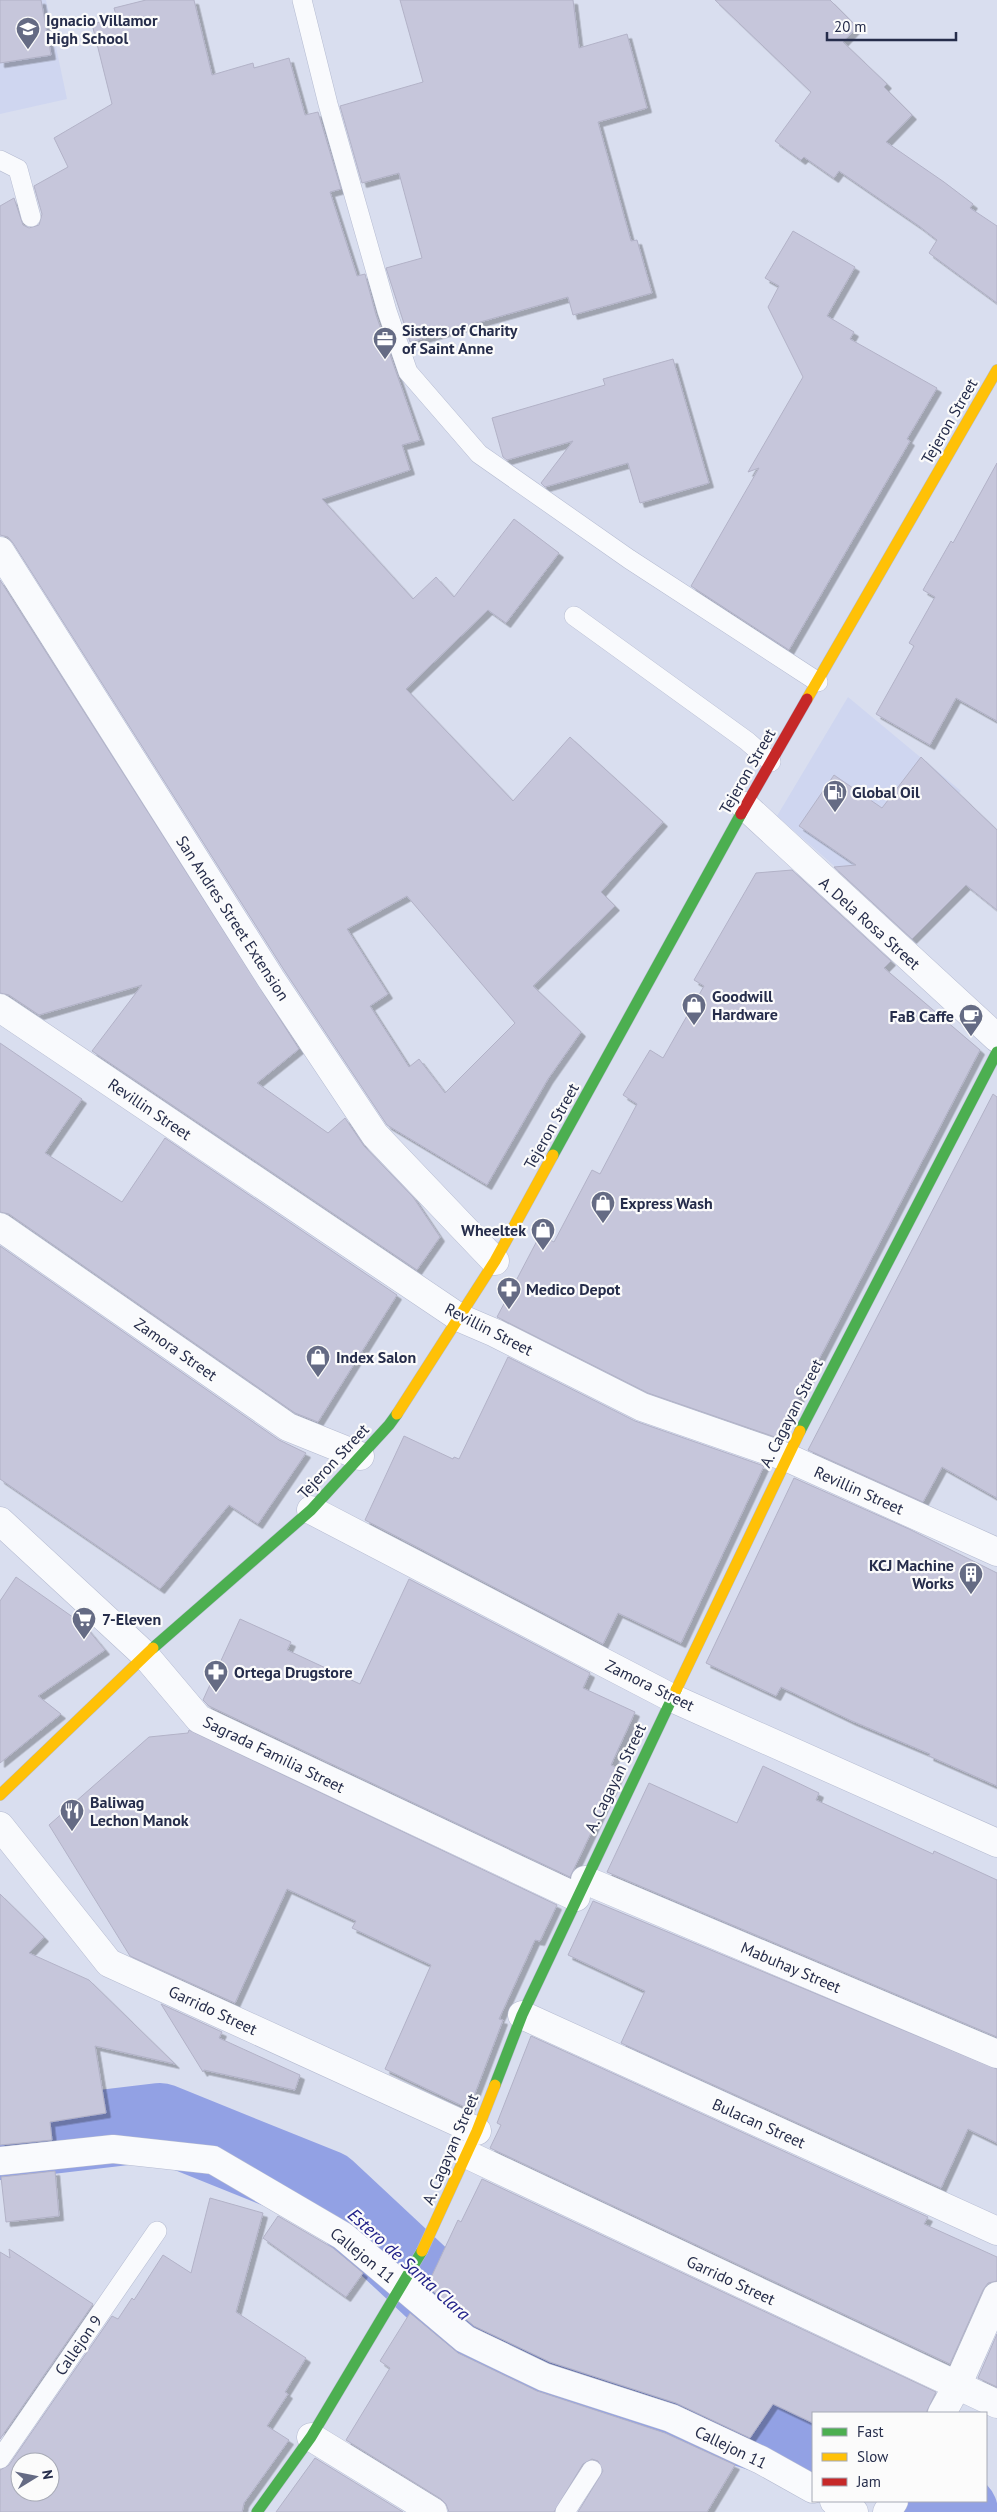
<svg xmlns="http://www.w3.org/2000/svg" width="997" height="2512" font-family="'PT Sans',sans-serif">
	<defs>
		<filter id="shadow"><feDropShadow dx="4.5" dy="4.5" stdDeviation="0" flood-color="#0004"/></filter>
	</defs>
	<rect width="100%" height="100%" fill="#d9deef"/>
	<path fill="#cfd6f0" d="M0,0H46L67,99L0,114Z
		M848,697L961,791L864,892L777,816Z"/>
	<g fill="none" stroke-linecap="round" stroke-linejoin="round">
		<path stroke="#92a1e4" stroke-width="78" d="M0,2141L160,2122L326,2189L460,2314L534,2359L813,2450
			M933,2501L959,2512"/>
	</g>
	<path fill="#c6c6db" stroke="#b2b2c7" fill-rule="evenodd" filter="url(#shadow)" d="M0,0H41L51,55L0,63Z
		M146,0H194L212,75L253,63L254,68L289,58L305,115L318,112L341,189L330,192L357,276L365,274L376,315L420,440L402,445L410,470L322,499L413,599L436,577L454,597L514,519L559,553L506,623L488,610L406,689L513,801L570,737L663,822L601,892L615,906L533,986L581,1032L548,1079L487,1185L387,1125L284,970L13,543L8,537L0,535V206L14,198L23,225L29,228L39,225L42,214L34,186L68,167L54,138L112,104L92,24L117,18L114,8ZM407,896L515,1023L445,1093L419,1059L409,1067L370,1006L388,994L347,929Z
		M400,0H573L579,48L627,34L647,108L598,122L631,241L637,240L652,293L573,315L568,297L410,342L386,268L422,258L399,173L362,183L340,106L423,82Z
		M715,0H830L857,27L843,42L887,84L884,87L912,115L886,142L944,182L973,204L970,208L997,226V303L929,253L937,240L919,226L839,171L834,178L804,157L801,160L775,141L811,92Z
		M793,231L855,267L827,316L854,332L850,339L937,388L907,439L910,441L789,650L691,586L759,468L748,472L803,377L768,307L779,286L765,278Z
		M673,359L709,483L640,503L628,463L545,487L541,483L573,441L507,460L503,457L492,418L605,385L603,379Z
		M997,463V721L956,698L930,745L876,714L914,646L909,643L935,597L923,590L951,541L953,543Z
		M0,580L299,1049L257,1083L328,1133L345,1118L364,1146L413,1197L440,1237L417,1270L92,1051L142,985L39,1015L9,995L0,993Z
		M921,757L997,830V910L966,885L912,939L834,867L856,865L799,826L834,775L882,808Z
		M792,870L891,961L884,968L980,1050L778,1438L648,1393L497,1317L540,1235L554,1242L592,1170L600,1174L637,1104L623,1095L650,1050L663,1058L704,986L694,980L756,873Z
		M0,1043L82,1099L45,1153L122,1202L165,1138L397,1295L318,1422L295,1413L9,1214L0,1212Z
		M993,1094L997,1097V1498L942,1467L923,1502L808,1450Z
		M0,1246L279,1440L306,1453L258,1524L229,1505L160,1589L0,1479Z
		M508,1357L635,1421L764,1466L681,1643L618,1613L603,1644L365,1520L404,1436L453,1459L454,1457L459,1459Z
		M794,1478L909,1529L997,1573V1786L929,1756L930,1754L852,1721L781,1687L776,1696L706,1663Z
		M16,1577L84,1625L105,1650L38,1696L61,1714L0,1763V1601Z
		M409,1579L590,1673L583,1688L635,1712L611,1765L621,1770L570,1877L209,1706L203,1700L240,1619L291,1642L287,1650L360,1684Z
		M189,1730L557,1905L540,1941L535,1940L499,2019L503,2020L469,2109L385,2069L431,1965L352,1928L356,1921L287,1889L235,2003L130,1956L49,1825L149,1737L188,1733Z
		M763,1766L819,1793L816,1800L933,1854L934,1851L997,1880V2037L607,1872L649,1783L737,1823Z
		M0,1894L44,1937L29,1953L89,1980L175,2064L95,2046L106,2113L50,2122L52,2140L0,2145Z
		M593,1901L997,2069V2143L968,2129L941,2188L621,2043L645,1991L568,1955Z
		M161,2004L222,2032L219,2038L300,2075L295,2090L204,2070L203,2072Z
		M531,2036L928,2217L924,2224L997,2257V2281L988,2283L983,2290L950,2364L490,2148L501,2125L497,2123Z
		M55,2171L59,2216L6,2222L1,2177Z
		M482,2179L936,2392L926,2413H813V2423L773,2404L750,2438L676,2403L550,2362L474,2326L427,2286L458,2220L461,2222Z
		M210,2198L263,2213L236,2312L306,2358L285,2392L288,2394L267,2426L289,2440L244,2503L242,2512H0V2470L9,2465L112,2316L118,2319L132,2298L134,2300L163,2255L191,2273ZM20,2462H50V2492H20Z
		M278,2216L333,2248L363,2273L346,2297L263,2238Z
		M9,2249L93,2304L0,2439V2252L10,2258Z
		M410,2313L458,2353L537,2391L665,2433L735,2465L707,2512H578L603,2471L598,2461L592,2459L583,2464L554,2512H449L446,2504L441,2499L346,2440L390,2368L380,2361Z
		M997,2334V2387L978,2378Z
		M315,2458L403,2512H276Z"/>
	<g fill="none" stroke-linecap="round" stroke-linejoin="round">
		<defs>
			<path id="lane" d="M302,0L328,104L387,311L408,372L479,454L629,559L818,682
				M0,160L18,169L31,217
				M574,616L747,741L771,762
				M0,2459L157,2231
				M565,2512L592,2470"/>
			<path id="street" d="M0,551L271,979L375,1135L495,1261
				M745,806L997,1038
				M0,1008L460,1318L495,1333L642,1407L786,1457L997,1552
				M0,1227L288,1427L360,1456
				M311,1510L672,1698L997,1843
				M0,1521L145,1655L199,1719L576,1897
				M0,1826L109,1963L477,2131
				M585,1880L997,2054
				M522,2015L997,2231
				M466,2154L997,2404
				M0,2161L113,2149L213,2160L343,2236L465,2339L544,2377L671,2418L761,2460L813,2489
				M942,2413L957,2386L997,2296
				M311,2437L433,2512
				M834,2501L854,2512
				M887,2512L894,2501"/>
			<path id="fast" d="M553,1155L741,814
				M800,1431L997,1052
				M153,1648L311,1510L389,1425L397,1414
				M495,2085L522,2015L676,1690
				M257,2512L311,2437L422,2251"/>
			<path id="slow" d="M807,699L997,370
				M397,1414L495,1261L553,1155
				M676,1690L800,1431
				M0,1795L153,1648
				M422,2251L477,2131L495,2085"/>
			<path id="jam" d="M741,814L807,699"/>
		</defs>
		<use href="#lane" stroke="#b5bbd1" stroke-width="20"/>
		<use href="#street" stroke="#b5bbd1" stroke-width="29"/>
		<use href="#fast" stroke="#b5bbd1" stroke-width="12"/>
		<use href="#slow" stroke="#b5bbd1" stroke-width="12"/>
		<use href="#jam" stroke="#b5bbd1" stroke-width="12"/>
		<use href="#lane" stroke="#f9fafd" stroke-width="19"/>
		<use href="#street" stroke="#f9fafd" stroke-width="28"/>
		<use href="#fast" stroke="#4caf50" stroke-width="11"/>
		<use href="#slow" stroke="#ffc107" stroke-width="11"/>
		<use href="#jam" stroke="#c62828" stroke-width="11"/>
	</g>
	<defs>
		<symbol id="school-pin" viewBox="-11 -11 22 30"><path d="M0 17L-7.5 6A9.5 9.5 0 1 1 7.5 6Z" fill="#656b84" stroke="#fbfbfb"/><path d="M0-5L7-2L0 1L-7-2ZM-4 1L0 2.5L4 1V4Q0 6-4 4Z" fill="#fff"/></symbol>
		<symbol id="office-pin" viewBox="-11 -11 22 30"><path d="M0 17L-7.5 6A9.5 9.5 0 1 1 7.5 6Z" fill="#656b84" stroke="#fbfbfb"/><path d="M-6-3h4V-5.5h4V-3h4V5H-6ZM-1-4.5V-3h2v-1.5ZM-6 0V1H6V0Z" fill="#fff"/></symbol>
		<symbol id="fuel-pin" viewBox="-11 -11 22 30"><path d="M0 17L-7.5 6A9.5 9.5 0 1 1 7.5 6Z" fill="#656b84" stroke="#fbfbfb"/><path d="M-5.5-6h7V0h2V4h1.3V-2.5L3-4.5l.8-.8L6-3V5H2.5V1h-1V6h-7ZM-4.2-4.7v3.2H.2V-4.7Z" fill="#fff"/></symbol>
		<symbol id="shop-pin" viewBox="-11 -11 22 30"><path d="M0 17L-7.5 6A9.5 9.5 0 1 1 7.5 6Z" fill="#656b84" stroke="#fbfbfb"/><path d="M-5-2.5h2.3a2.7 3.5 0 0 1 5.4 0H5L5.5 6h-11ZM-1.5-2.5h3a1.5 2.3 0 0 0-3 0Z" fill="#fff"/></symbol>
		<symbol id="cafe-pin" viewBox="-11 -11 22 30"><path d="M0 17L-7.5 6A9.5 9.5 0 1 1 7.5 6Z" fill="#656b84" stroke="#fbfbfb"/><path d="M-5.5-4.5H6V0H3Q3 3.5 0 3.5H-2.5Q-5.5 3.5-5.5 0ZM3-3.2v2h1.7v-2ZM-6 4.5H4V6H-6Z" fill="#fff"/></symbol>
		<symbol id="pharmacy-pin" viewBox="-11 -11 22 30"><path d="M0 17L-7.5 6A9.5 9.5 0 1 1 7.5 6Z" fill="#656b84" stroke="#fbfbfb"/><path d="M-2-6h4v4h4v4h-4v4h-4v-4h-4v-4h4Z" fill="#fff"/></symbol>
		<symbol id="building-pin" viewBox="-11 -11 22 30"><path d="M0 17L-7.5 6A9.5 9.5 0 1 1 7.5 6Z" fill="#656b84" stroke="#fbfbfb"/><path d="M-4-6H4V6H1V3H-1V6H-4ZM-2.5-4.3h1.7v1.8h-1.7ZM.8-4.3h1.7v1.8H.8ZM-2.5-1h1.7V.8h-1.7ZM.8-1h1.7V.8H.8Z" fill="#fff"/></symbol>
		<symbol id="supermarket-pin" viewBox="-11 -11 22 30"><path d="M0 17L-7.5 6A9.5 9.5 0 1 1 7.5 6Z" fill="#656b84" stroke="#fbfbfb"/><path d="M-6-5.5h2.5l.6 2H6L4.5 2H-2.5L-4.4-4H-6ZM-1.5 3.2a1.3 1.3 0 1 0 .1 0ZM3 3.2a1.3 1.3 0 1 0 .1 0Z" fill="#fff"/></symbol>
		<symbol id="restaurant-pin" viewBox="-11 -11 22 30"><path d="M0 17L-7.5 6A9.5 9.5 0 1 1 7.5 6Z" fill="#656b84" stroke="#fbfbfb"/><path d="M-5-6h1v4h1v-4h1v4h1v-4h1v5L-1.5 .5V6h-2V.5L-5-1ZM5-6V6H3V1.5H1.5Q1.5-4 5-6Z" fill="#fff"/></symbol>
	</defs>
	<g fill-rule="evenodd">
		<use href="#school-pin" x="14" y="15" width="28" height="38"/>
		<use href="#office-pin" x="371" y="325" width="28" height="38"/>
		<use href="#fuel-pin" x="821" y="778" width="28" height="38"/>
		<use href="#shop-pin" x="680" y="991" width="28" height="38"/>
		<use href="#cafe-pin" x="957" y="1002" width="28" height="38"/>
		<use href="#shop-pin" x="589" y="1189" width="28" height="38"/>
		<use href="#shop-pin" x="529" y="1216" width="28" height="38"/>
		<use href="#pharmacy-pin" x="495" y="1275" width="28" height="38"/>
		<use href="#shop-pin" x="304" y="1343" width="28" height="38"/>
		<use href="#building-pin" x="957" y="1560" width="28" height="38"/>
		<use href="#supermarket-pin" x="70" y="1605" width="28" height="38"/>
		<use href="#pharmacy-pin" x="202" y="1658" width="28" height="38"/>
		<use href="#restaurant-pin" x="58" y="1797" width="28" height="38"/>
	</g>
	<g text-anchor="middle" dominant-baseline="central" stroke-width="4.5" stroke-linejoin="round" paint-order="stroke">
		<g font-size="16" font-weight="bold" fill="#262d4b" stroke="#fbfbfb" text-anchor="start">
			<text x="46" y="20">Ignacio Villamor<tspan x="46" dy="18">High School</tspan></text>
			<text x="402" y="330">Sisters of Charity<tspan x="402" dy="18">of Saint Anne</tspan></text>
			<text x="852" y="792">Global Oil</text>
			<text x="712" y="996">Goodwill<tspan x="712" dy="18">Hardware</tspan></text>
			<text x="954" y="1016" text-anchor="end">FaB Caffe</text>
			<text x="620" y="1203">Express Wash</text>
			<text x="526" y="1230" text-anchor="end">Wheeltek</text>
			<text x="526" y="1289">Medico Depot</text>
			<text x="336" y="1357">Index Salon</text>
			<text x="954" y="1565" text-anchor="end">KCJ Machine<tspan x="954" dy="18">Works</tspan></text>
			<text x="102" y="1619">7-Eleven</text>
			<text x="234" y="1672">Ortega Drugstore</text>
			<text x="90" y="1802">Baliwag<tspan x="90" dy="18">Lechon Manok</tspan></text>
		</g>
		<g font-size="16" fill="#262d4b" stroke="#fbfbfb">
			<text transform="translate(949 421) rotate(-60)">Tejeron Street</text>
			<text transform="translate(747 771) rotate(-60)">Tejeron Street</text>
			<text transform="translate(233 918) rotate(57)">San Andres Street Extension</text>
			<text transform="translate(870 923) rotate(42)">A. Dela Rosa Street</text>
			<text transform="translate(150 1109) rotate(34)">Revillin Street</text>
			<text transform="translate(551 1126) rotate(-61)">Tejeron Street</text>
			<text transform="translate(489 1329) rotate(27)">Revillin Street</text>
			<text transform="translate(176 1349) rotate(35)">Zamora Street</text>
			<text transform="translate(791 1413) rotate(-63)">A. Cagayan Street</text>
			<text transform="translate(333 1461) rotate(-47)">Tejeron Street</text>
			<text transform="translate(859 1490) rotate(24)">Revillin Street</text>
			<text transform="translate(650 1685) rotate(26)">Zamora Street</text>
			<text transform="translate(274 1754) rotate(26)">Sagrada Familia Street</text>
			<text transform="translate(615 1778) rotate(-64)">A. Cagayan Street</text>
			<text transform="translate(791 1967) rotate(23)">Mabuhay Street</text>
			<text transform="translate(213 2010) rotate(25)">Garrido Street</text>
			<text transform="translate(759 2123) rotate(24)">Bulacan Street</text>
			<text transform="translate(450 2149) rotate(-67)">A. Cagayan Street</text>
			<text transform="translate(363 2255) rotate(39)">Callejon 11</text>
			<text transform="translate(731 2280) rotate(25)">Garrido Street</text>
			<text transform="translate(78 2345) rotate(-55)">Callejon 9</text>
			<text transform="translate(731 2447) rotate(26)">Callejon 11</text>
		</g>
		<g font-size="18" font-style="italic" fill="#202089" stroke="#fbfbfb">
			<text transform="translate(409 2264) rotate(42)">Estero de Santa Clara</text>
		</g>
	</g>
	<rect x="812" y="2412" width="175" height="90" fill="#fbfbfb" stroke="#a6a9b5"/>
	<rect x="822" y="2428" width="25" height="8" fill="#4caf50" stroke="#a6a9b5"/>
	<text x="857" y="2437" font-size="15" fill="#262d4b">Fast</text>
	<rect x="822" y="2453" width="25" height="8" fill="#ffc107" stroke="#a6a9b5"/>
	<text x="857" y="2462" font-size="15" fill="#262d4b">Slow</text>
	<rect x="822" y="2478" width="25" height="8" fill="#c62828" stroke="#a6a9b5"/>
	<text x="857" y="2487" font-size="15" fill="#262d4b">Jam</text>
	<g transform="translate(35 2477) rotate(80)"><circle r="24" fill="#fbfbfb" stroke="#a6a9b5"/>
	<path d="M0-4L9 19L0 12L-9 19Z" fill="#656b84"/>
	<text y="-8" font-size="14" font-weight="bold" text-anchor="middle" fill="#262d4b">N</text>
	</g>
	<path d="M827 32v8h129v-8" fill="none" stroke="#262d4b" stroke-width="2.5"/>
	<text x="834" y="32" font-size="15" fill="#262d4b" stroke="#fbfbfb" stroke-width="4" paint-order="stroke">20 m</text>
</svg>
